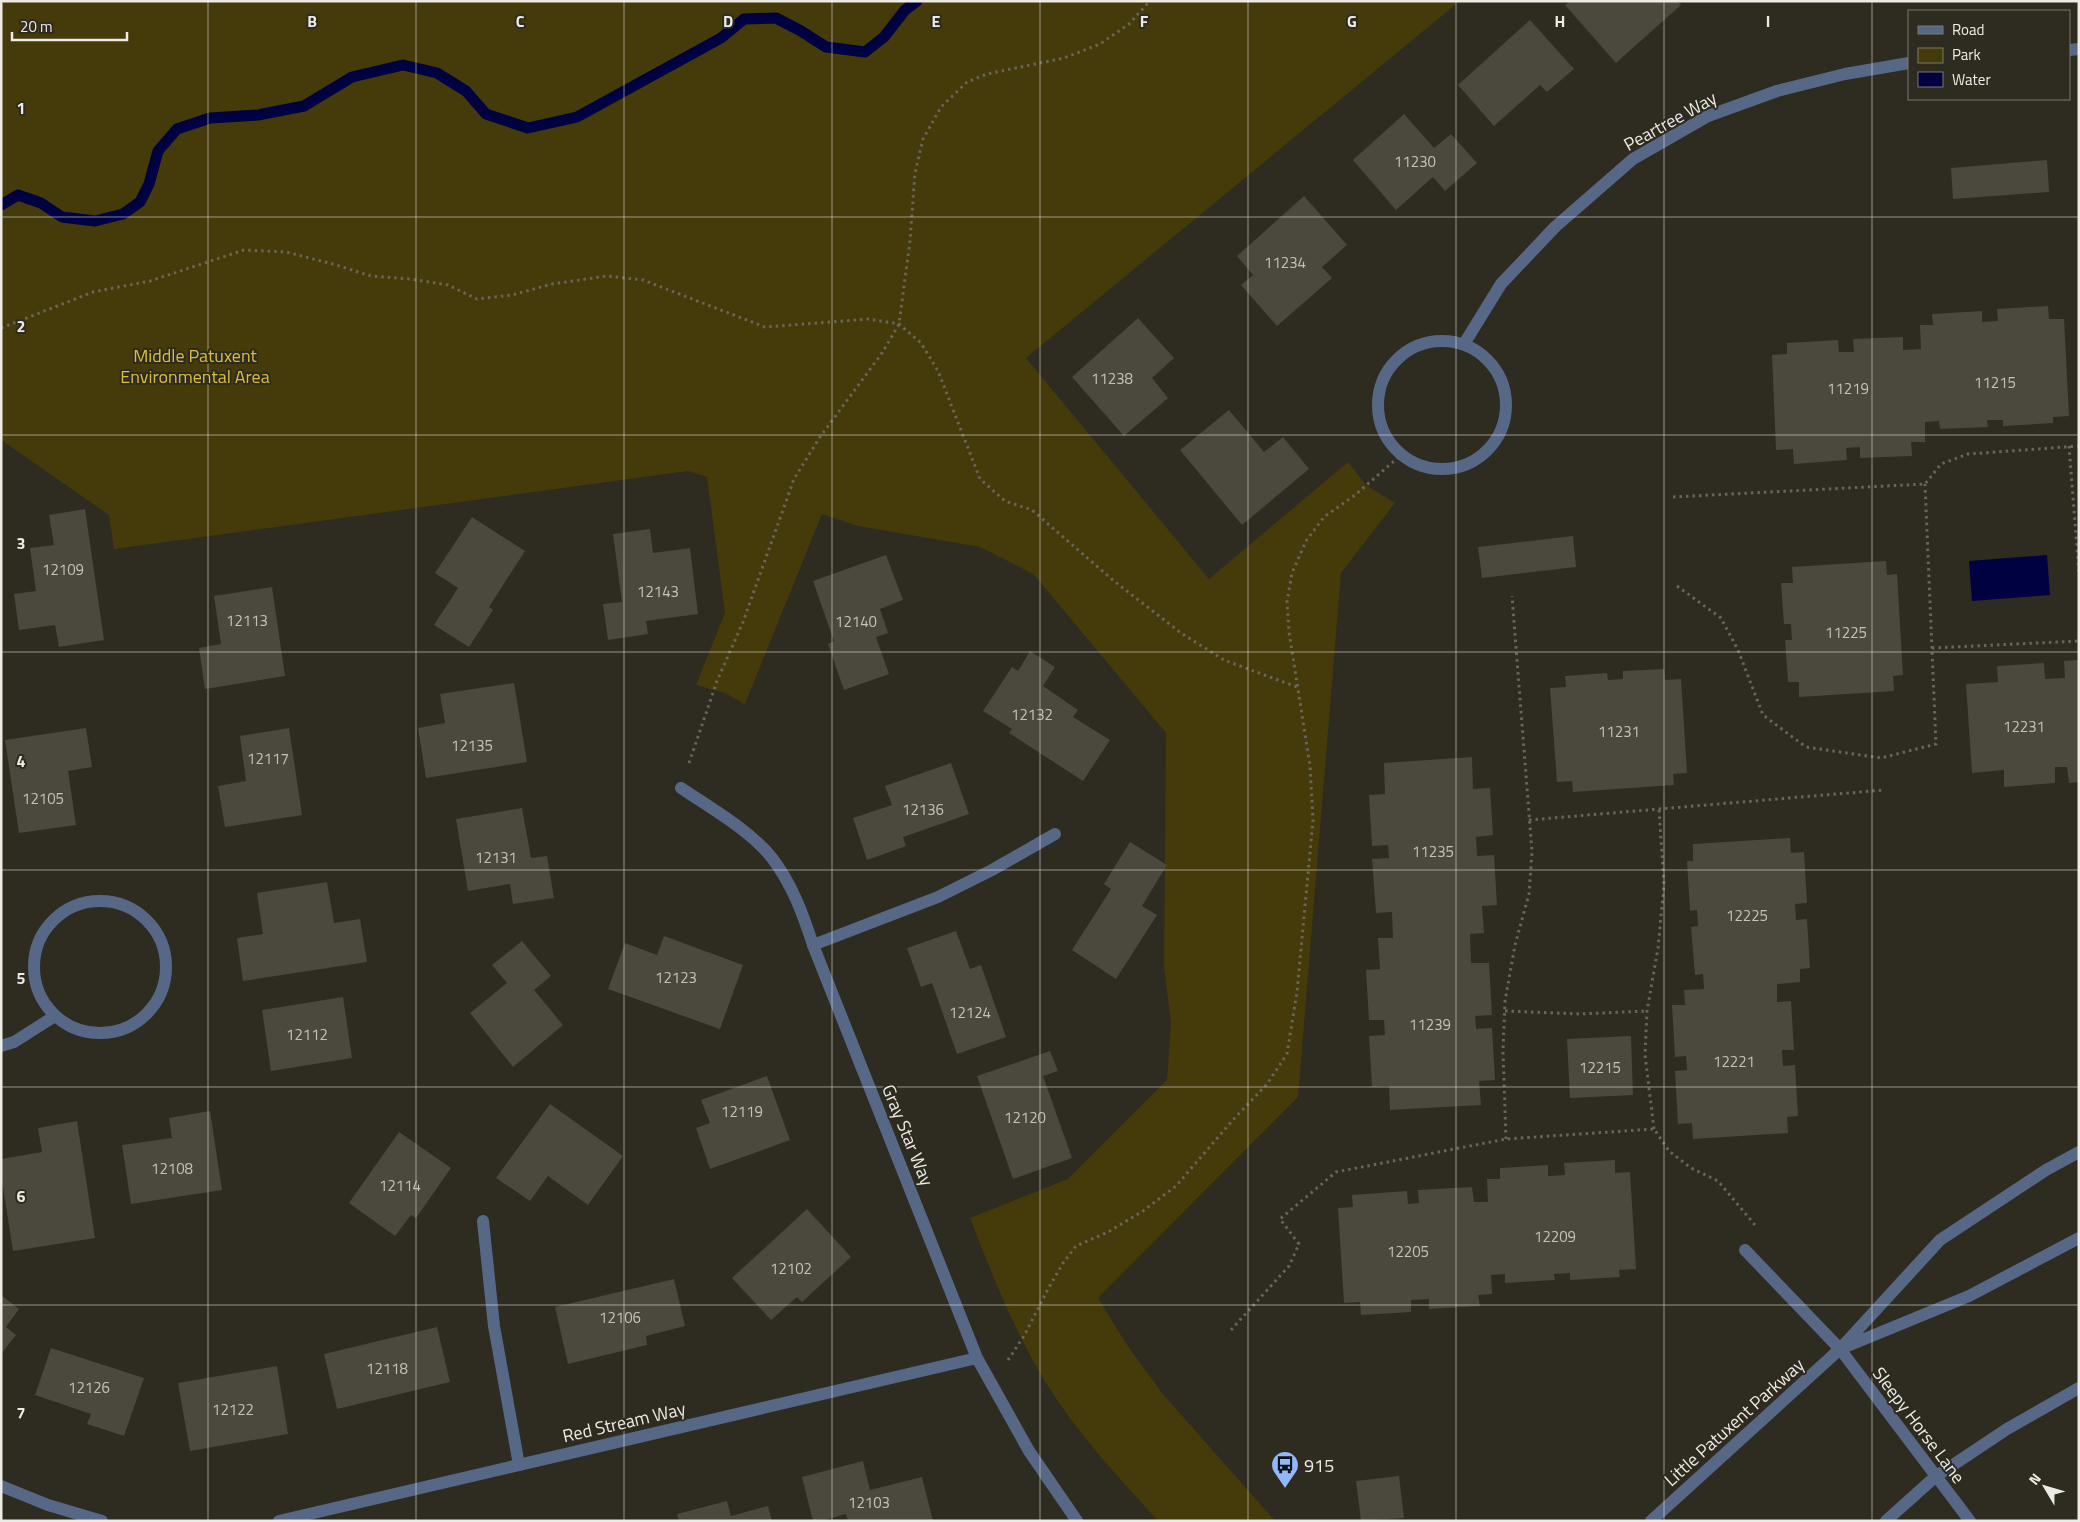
<svg xmlns="http://www.w3.org/2000/svg" width="2080" height="1522" font-family="'Titillium Web',sans-serif">
	<rect width="100%" height="100%" fill="#2e2b21"/>
	<path fill="#453a09" d="M1,1H1460L1026,358L1209,579L1348,462L1366,485L1395,503L1341,573L1298,1097L1098,1298L1127,1345L1162,1393L1275,1521H1158C1122,1481 1085,1442 1055,1397C1018,1341 994,1280 970,1218L1068,1179L1167,1080L1171,1022L1164,968L1166,733L1040,582L1033,574L980,547L858,526L822,514L745,704L725,693L696,685L725,613L707,477L688,471L114,549L109,515L1,440Z"/>
	<path fill="#000141" d="M2047,555L2050,595L1972,601L1969,561Z"/>
	<g fill="none" stroke-linecap="round" stroke-linejoin="round">
		<path stroke="#000141" stroke-width="11" d="M1,205L18,195L41,203L62,217L95,221L123,214L140,202L149,184L158,151L177,129L210,118L258,115L304,106L352,77L403,65L437,73L466,91L486,114L528,128L577,117L721,38L744,19L776,18L801,31L826,47L865,52L884,37L905,10L917,1"/>
	</g>
	<path fill="#4b483d" d="M1570,1H1678L1681,5L1616,63L1565,5Z
		M1530,20L1574,69L1547,92L1540,85L1494,126L1458,85Z
		M1404,114L1434,148L1451,134L1477,163L1445,191L1433,177L1396,210L1353,160Z
		M2047,160L2049,192L1953,199L1951,168Z
		M1304,196L1347,245L1322,267L1332,278L1277,326L1241,285L1253,275L1237,256Z
		M2048,306L2049,319H2064L2069,416L2053,417V423L2003,426V420H1987L1988,427L1940,429L1939,421L1925,422V442H1911L1912,456L1860,458V447L1846,448L1847,460L1794,464L1793,449L1776,450L1772,355L1787,354V343L1838,340L1839,352H1854L1853,339L1903,337V350L1921,349L1920,325H1933L1932,314L1982,311V322L1998,321L1997,309Z
		M1138,318L1174,358L1152,378L1168,398L1124,436L1072,377Z
		M1229,410L1264,452L1283,437L1309,469L1242,525L1180,450Z
		M85,509L104,640L59,647L55,625L19,630L14,594L36,591L30,548L54,545L49,515Z
		M472,517L525,551L489,607L493,610L469,647L434,625L458,588L435,573Z
		M650,529L653,553L690,548L698,614L646,621L648,634L608,640L603,604L622,602L613,534Z
		M1573,536L1576,567L1482,578L1478,547Z
		M886,555L903,600L880,609L888,633L876,637L889,674L844,690L828,644L834,641L813,581Z
		M1886,561L1887,575L1897,574L1903,675L1893,676L1894,691L1799,697V682H1788L1785,640H1792L1791,624H1784L1781,583H1793L1792,567Z
		M272,587L285,676L205,689L199,648L221,644L214,596Z
		M1030,651L1055,667L1043,686L1078,710L1073,717L1110,740L1083,781L1009,733L1012,729L983,711L1012,667L1018,671Z
		M2079,660V782L2069,783L2067,767H2055V783L2004,787V770L1972,773L1966,684L1998,682L1997,666L2044,663L2045,679L2065,678L2064,661Z
		M1664,669L1665,680L1681,679L1687,773L1673,774L1674,785L1573,792L1572,781L1557,782L1550,688L1566,687L1565,676L1607,673L1608,680L1623,679V671Z
		M514,683L527,762L426,778L418,728L445,723L440,694Z
		M86,728L92,767L68,771L76,825L19,833L5,740Z
		M289,728L302,815L225,827L218,786L246,781L240,736Z
		M1472,757L1473,789L1490,788L1493,835L1476,837L1477,856L1494,855L1497,905L1482,906L1484,933L1470,934L1471,963H1489L1492,1015L1475,1016L1476,1029L1492,1028L1495,1080L1479,1081L1481,1105L1390,1110L1389,1086L1372,1087L1369,1036L1385,1035L1384,1020H1369L1366,970L1380,969L1378,938H1393L1392,912L1376,913L1372,859L1389,858L1388,845L1372,846L1369,795L1385,794L1384,763Z
		M951,763L969,814L903,837L906,846L867,860L853,818L892,805L885,786Z
		M522,808L531,858L547,856L554,898L513,904L510,884L468,891L456,819Z
		M1790,838L1791,853L1804,852L1807,903L1795,904L1796,920L1807,919L1810,968L1800,969V982L1777,984V1002L1791,1001L1794,1050H1782L1783,1066L1795,1065L1798,1116L1787,1117L1788,1133L1693,1139L1692,1123L1678,1124L1675,1071L1687,1070L1686,1056L1675,1057L1672,1005H1685L1684,990L1704,989L1703,974L1695,975L1691,927L1698,926L1697,910L1690,911L1687,861H1693V844Z
		M1130,842L1167,865L1142,906L1157,915L1116,979L1072,950L1111,889L1104,884Z
		M327,882L334,923L360,919L367,962L243,981L237,938L263,934L257,893Z
		M956,931L970,969L981,965L1006,1037L957,1054L932,983L921,987L907,948Z
		M664,936L743,965L720,1029L608,989L625,943L657,955Z
		M522,941L551,976L534,990L563,1025L513,1067L470,1013L507,983L492,965Z
		M343,997L352,1058L271,1071L262,1010Z
		M1631,1036L1633,1095L1570,1098L1567,1039Z
		M1050,1051L1058,1071L1043,1076L1072,1158L1013,1179L977,1076Z
		M767,1076L790,1140L710,1169L696,1128L710,1123L701,1100Z
		M550,1104L623,1156L588,1205L548,1176L530,1201L496,1178Z
		M210,1111L222,1190L131,1204L122,1145L172,1138L169,1118Z
		M77,1121L95,1238L13,1251L1,1174V1159L42,1152L38,1128Z
		M399,1132L451,1168L416,1218L411,1215L395,1236L349,1203Z
		M1615,1160V1173L1630,1172L1636,1269L1619,1270L1620,1277L1570,1280V1273L1554,1274L1555,1280L1505,1283V1274L1491,1275L1492,1294L1478,1295L1480,1306L1429,1309V1299L1411,1300V1312L1361,1315L1360,1302L1344,1303L1338,1208L1353,1207L1352,1195L1407,1191L1408,1204L1419,1203L1418,1190L1472,1187L1474,1202H1488L1487,1179H1500V1168L1548,1165V1176L1565,1175L1564,1163Z
		M807,1209L851,1257L802,1302L797,1297L771,1320L732,1278Z
		M674,1279L685,1326L646,1336L647,1345L568,1364L555,1307Z
		M1,1295L19,1309L6,1327L16,1335L1,1354Z
		M437,1327L450,1382L337,1409L324,1354Z
		M51,1348L144,1378L124,1436L87,1424L91,1414L35,1395Z
		M277,1366L288,1434L190,1451L178,1383Z
		M863,1461L870,1490L922,1477L933,1521H848L846,1514L821,1521H813L802,1477Z
		M1399,1476L1404,1518L1361,1521L1356,1481Z
		M727,1501L731,1516L768,1506L772,1521H679L677,1514Z"/>
	<g fill="none" stroke-linecap="round" stroke-linejoin="round">
		<path stroke="#68655c" stroke-width="3" stroke-dasharray="2.5 4" stroke-linecap="butt" d="M1,328L93,292L150,281L244,250L286,252L333,264L371,276L410,279L448,285L477,299L512,295L552,284L607,276L643,280L765,327L868,319L899,324L921,343L938,371L980,479L1005,501L1032,510L1114,581L1181,633L1224,660L1297,687
			M2069,446L2079,574
			M1673,497L1925,484L1941,464L1968,454L2079,446
			M1677,586L1721,618L1738,650L1763,715L1806,747L1881,758L1936,744L1925,484
			M1932,648L2079,641
			M689,763L717,681L743,622L794,479L820,437L882,353L899,324L910,241L915,173L923,139L941,107L967,82L987,74L1064,58L1100,44L1129,24L1150,1
			M1529,820L1884,790
			M1505,1011L1580,1014L1647,1011
			M1654,1129L1645,1055L1647,1011L1658,948L1664,885L1659,809
			M1506,1139L1503,1051L1505,1001L1515,945L1529,894L1532,852L1512,596
			M1231,1330L1289,1266L1299,1244L1280,1219L1336,1172L1506,1139L1654,1129L1669,1151L1691,1168L1718,1181L1755,1225
			M1008,1360L1024,1336L1048,1289L1063,1263L1076,1246L1108,1232L1143,1211L1176,1186L1232,1121L1267,1084L1287,1054L1297,992L1313,820L1310,766L1289,632L1287,601L1292,573L1306,541L1324,517L1355,495L1401,455"/>
		<path stroke="#576887" stroke-width="12" d="M813,945L938,897L992,870L1055,834
			M483,1221L494,1326L519,1465
			M1745,1250L1840,1349"/>
		<path stroke="#576887" stroke-width="12" d="M2069,50L2079,49
			M1378 405a64 64 0 1 1 128 0a64 64 0 1 1-128 0Z
			M1464,344L1501,284L1555,227L1633,159L1708,116L1777,91L1845,74L1909,63
			M681,788C709,807 751,831 772,858C792,884 803,914 813,945L977,1358L1029,1451L1077,1521
			M34 967a66 66 0 1 1 132 0a66 66 0 1 1-132 0Z
			M1,1046L14,1042L55,1016
			M1840,1349L1970,1521
			M1,1486L48,1505L102,1521
			M279,1521L977,1358
			M1886,1521L1935,1477L2007,1429L2079,1388"/>
		<path stroke="#576887" stroke-width="12" d="M1845,1347L1969,1296L2079,1238
			M1651,1521L1840,1349L1940,1240L2046,1170L2079,1152"/>
	</g>
	<path fill="none" stroke="#edebe5" stroke-width="1" stroke-opacity="0.55" d="M208,1V1521M416,1V1521M624,1V1521M832,1V1521M1040,1V1521M1248,1V1521M1456,1V1521M1664,1V1521M1872,1V1521M1,217H2079M1,435H2079M1,652H2079M1,870H2079M1,1087H2079M1,1305H2079"/>
	<defs>
		<symbol id="bus-pin" viewBox="-11 -11 22 30"><path d="M0 17L-7.5 6A9.5 9.5 0 1 1 7.5 6Z" fill="#91b8fd" stroke="#2e2b21"/><path d="M-5-6H5V4H4V6H2V4H-2V6H-4V4H-5ZM-3.5-4V0h7V-4ZM-3.5 1.2v1.5H-2V1.2ZM2 1.2v1.5H3.5V1.2Z" fill="#111"/></symbol>
	</defs>
	<g fill-rule="evenodd">
		<use href="#bus-pin" x="1269" y="1449" width="32" height="43"/>
	</g>
	<g text-anchor="middle" dominant-baseline="central" stroke-width="4" stroke-linejoin="round" paint-order="stroke">
		<g font-size="15" fill="#c4c2bb">
			<text x="1415" y="161">11230</text>
			<text x="1285" y="262">11234</text>
			<text x="1112" y="378">11238</text>
			<text x="1995" y="382">11215</text>
			<text x="1848" y="388">11219</text>
			<text x="63" y="569">12109</text>
			<text x="658" y="591">12143</text>
			<text x="247" y="620">12113</text>
			<text x="856" y="621">12140</text>
			<text x="1846" y="632">11225</text>
			<text x="1032" y="714">12132</text>
			<text x="2024" y="726">12231</text>
			<text x="1619" y="731">11231</text>
			<text x="472" y="745">12135</text>
			<text x="268" y="758">12117</text>
			<text x="43" y="798">12105</text>
			<text x="923" y="809">12136</text>
			<text x="1433" y="851">11235</text>
			<text x="496" y="857">12131</text>
			<text x="1747" y="915">12225</text>
			<text x="676" y="977">12123</text>
			<text x="970" y="1012">12124</text>
			<text x="1430" y="1024">11239</text>
			<text x="307" y="1034">12112</text>
			<text x="1734" y="1061">12221</text>
			<text x="1600" y="1067">12215</text>
			<text x="742" y="1111">12119</text>
			<text x="1025" y="1117">12120</text>
			<text x="172" y="1168">12108</text>
			<text x="400" y="1185">12114</text>
			<text x="1555" y="1236">12209</text>
			<text x="1408" y="1251">12205</text>
			<text x="791" y="1268">12102</text>
			<text x="620" y="1317">12106</text>
			<text x="387" y="1368">12118</text>
			<text x="89" y="1387">12126</text>
			<text x="233" y="1409">12122</text>
			<text x="869" y="1502">12103</text>
		</g>
		<g font-size="18" fill="#edebe5" stroke="#2e2b21">
			<text transform="translate(1670 121) rotate(-29)">Peartree Way</text>
			<text transform="translate(908 1135) rotate(68)">Gray Star Way</text>
			<text transform="translate(624 1422) rotate(-13)">Red Stream Way</text>
			<text transform="translate(1734 1422) rotate(-42)">Little Patuxent Parkway</text>
			<text transform="translate(1919 1425) rotate(53)">Sleepy Horse Lane</text>
		</g>
		<g font-size="18" fill="#dcbe3b" stroke="#2e2b21">
			<text x="195" y="355">Middle Patuxent<tspan x="195" dy="21">Environmental Area</tspan></text>
		</g>
		<g font-size="18" fill="#edebe5" stroke="#2e2b21" text-anchor="start">
			<text x="1304" y="1465">915</text>
		</g>
	</g>
	<g font-size="16" text-anchor="middle" font-weight="bold" fill="#edebe5" stroke="#2e2b21" stroke-width="4" stroke-linejoin="round" paint-order="stroke">
		<text x="312" y="27">B</text>
		<text x="520" y="27">C</text>
		<text x="728" y="27">D</text>
		<text x="936" y="27">E</text>
		<text x="1144" y="27">F</text>
		<text x="1352" y="27">G</text>
		<text x="1560" y="27">H</text>
		<text x="1768" y="27">I</text>
		<text x="21" y="114">1</text>
		<text x="21" y="332">2</text>
		<text x="21" y="549">3</text>
		<text x="21" y="767">4</text>
		<text x="21" y="984">5</text>
		<text x="21" y="1202">6</text>
		<text x="21" y="1419">7</text>
	</g>
	<rect width="2080" height="1522" fill="none" stroke="#edebe5" stroke-width="5"/>
	<rect x="1908" y="10" width="162" height="90" fill="#2e2b21" stroke="#7a786f"/>
	<rect x="1918" y="26" width="25" height="8" fill="#576887" stroke="#7a786f"/>
	<text x="1952" y="35" font-size="15" fill="#edebe5">Road</text>
	<rect x="1918" y="48" width="25" height="15" fill="#453a09" stroke="#7a786f"/>
	<text x="1952" y="60" font-size="15" fill="#edebe5">Park</text>
	<rect x="1918" y="72" width="25" height="15" fill="#000141" stroke="#7a786f"/>
	<text x="1952" y="85" font-size="15" fill="#edebe5">Water</text>
	<g transform="translate(2045 1487) rotate(308)" stroke="#2e2b21" stroke-width="4" paint-order="stroke">
	<path d="M0-4L9 19L0 12L-9 19Z" fill="#edebe5"/>
	<text y="-8" font-size="14" font-weight="bold" text-anchor="middle" fill="#edebe5">N</text>
	</g>
	<path d="M12 32v8h115v-8" fill="none" stroke="#edebe5" stroke-width="2.5"/>
	<text x="20" y="32" font-size="15" fill="#edebe5" stroke="#2e2b21" stroke-width="4" paint-order="stroke">20 m</text>
</svg>
